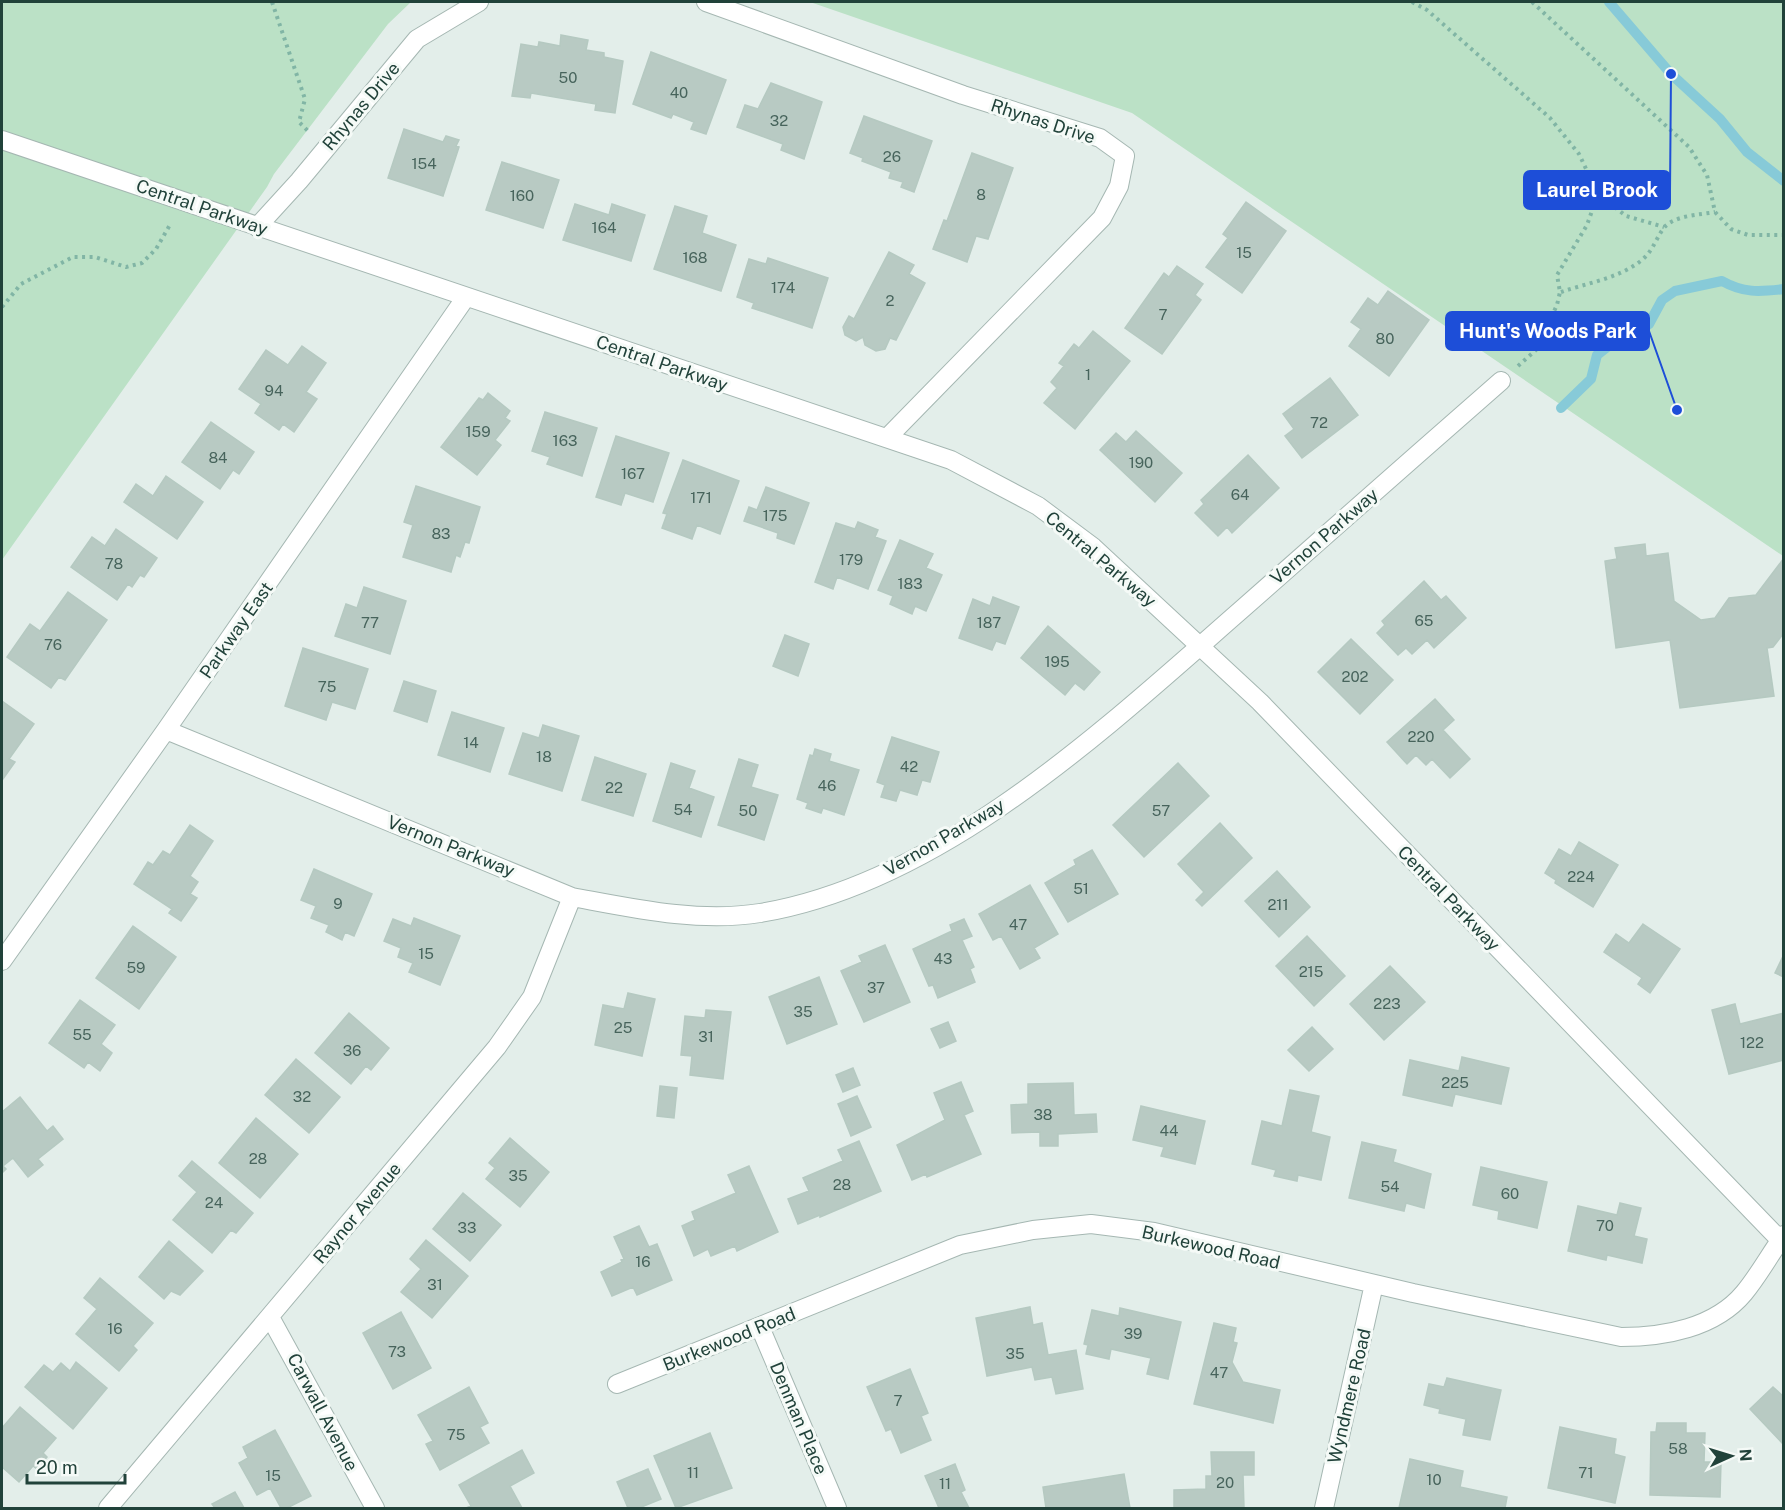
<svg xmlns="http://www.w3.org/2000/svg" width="1785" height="1510" font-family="'Public Sans',sans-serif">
	<rect width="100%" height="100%" fill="#e3eeea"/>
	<path fill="#bbe1c6" d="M2,2H411L388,24L274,174L267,187L2,560Z
		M810,2H1783V556L1132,113Z"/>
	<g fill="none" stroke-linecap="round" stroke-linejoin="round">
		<path stroke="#87cad8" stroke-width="10" d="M1609,2L1671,74L1720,119L1747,152L1784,181
			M1561,408L1591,379L1597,355L1611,344L1629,339L1649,324L1662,300L1675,291L1722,281C1743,293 1759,292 1784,289"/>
	</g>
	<path fill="#b8cac3" stroke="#b5c9c1" stroke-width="1.5" d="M561,35L588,40L586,50L604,53V57L623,61L615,113L595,110L596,104L531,93L530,98L512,96L521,44L538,47L539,42L560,46Z
		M651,52L726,80L706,134L691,129L694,122L673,114L671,118L633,104Z
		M771,83L822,102L804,159L781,150L783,144L737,127L745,105L758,109Z
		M864,116L932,141L914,192L901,187L903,182L889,178L891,172L862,161L863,158L850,153Z
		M404,129L443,142L446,136L459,140L456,146L459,147L443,196L388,178Z
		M972,153L1013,168L988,239L976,236L967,262L933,249L944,220L947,221Z
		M502,162L559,180L543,228L486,210Z
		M1246,202L1286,231L1242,293L1206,267L1228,238L1223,234Z
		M575,204L609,215L612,204L645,215L631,261L563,240Z
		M675,206L707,216L702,233L736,245L721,291L654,269Z
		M889,252L914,265L909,274L925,283L896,340L890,338L885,349L876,351L865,345L863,337L856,341L845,335L843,327L849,316L854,319Z
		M768,258L828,278L812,328L752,308L754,303L737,297L749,259L766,264Z
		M1177,266L1203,284L1195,295L1201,300L1162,354L1125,328L1164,273L1169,277Z
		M1388,291L1429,320L1389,376L1349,346L1361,329L1351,322L1368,298L1378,305Z
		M1093,331L1130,361L1075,429L1044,403L1057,388L1051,382L1064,366L1059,363L1074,344L1079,348Z
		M302,346L326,363L306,392L317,399L294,432L283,424L279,430L255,413L261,404L239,389L266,350L288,365Z
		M1330,378L1358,415L1302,458L1285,436L1294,429L1283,414Z
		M488,393L510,411L505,418L510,421L495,440L501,445L477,475L441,447L479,398L483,400Z
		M545,412L597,428L582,476L547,464L550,457L532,451Z
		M211,422L254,452L239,474L233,470L220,489L182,462Z
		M1136,431L1182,473L1155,502L1100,450L1116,433L1126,442Z
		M616,436L669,453L653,502L625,493L621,505L596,497Z
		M1248,455L1279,488L1232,533L1227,527L1218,536L1195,513L1204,504L1201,500Z
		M683,460L739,481L720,534L697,525L692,539L662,528L667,514L663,513Z
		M166,476L203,502L177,539L124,502L136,484L153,496Z
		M416,486L480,507L469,543L465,542L460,557L456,555L451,572L403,557L413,525L404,522Z
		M766,487L809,503L794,544L777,538L778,533L744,521L749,507L757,510Z
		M858,522L878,530L875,537L886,541L868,589L837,577L833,589L815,582L836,523L855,529Z
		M116,529L157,558L144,577L140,575L132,587L128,584L117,600L71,567L92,537L105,546Z
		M900,540L933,554L926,568L942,575L926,611L915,606L912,614L890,604L893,596L878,590Z
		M1645,544L1646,556L1668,553L1674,601L1701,620L1715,618L1729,598L1756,595L1784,558V633L1773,647L1767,648L1774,696L1680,708L1670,640L1616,648L1605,561L1617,559L1615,548Z
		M1424,581L1441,600L1446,596L1466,618L1434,648L1427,640L1412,654L1406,648L1398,655L1377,633L1385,625L1382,621Z
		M364,587L406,601L390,654L335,636L346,604L357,608Z
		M68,592L107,620L65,680L59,677L51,688L7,657L30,624L40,631Z
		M993,597L1019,607L1005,644L996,641L992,650L959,638L973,599L990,606Z
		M1048,626L1100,672L1084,690L1075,683L1065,695L1021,658Z
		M785,635L809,644L798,676L773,666Z
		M1351,639L1393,680L1360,714L1318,672Z
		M303,648L368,669L355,709L332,702L326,720L285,706Z
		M404,681L436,691L427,722L394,711Z
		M1435,699L1454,720L1443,730L1470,759L1450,778L1432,759L1426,765L1416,755L1407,764L1387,742Z
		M2,701L34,724L9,759L15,762L3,779Z
		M452,712L504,728L490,772L438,755Z
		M543,725L579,736L562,791L509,774L523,733L539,738Z
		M892,737L939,752L930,782L922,780L917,795L900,790L896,801L881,797L885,785L877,782Z
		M815,749L831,754L829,761L859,770L844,815L823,808L821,813L806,808L808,803L797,799L810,755L813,756Z
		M595,757L646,774L633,816L582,800Z
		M739,759L758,765L751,787L778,795L764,840L718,825Z
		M671,763L695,771L689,788L714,797L701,837L653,821Z
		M1178,763L1209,796L1144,857L1113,825Z
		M1220,823L1252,858L1202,906L1196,900L1204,892L1178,864Z
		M190,825L213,841L190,876L198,882L190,894L197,898L181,921L169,913L172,909L134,884L148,862L153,865L163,851L170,855Z
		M1579,842L1618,865L1593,907L1555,883L1556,880L1545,873L1559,849L1571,856Z
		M1092,850L1118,894L1068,922L1045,883L1076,865L1074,860Z
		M314,869L372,894L354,936L345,932L342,940L326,932L329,925L311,918L316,906L301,900Z
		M1277,871L1310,907L1279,937L1245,901Z
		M1030,885L1058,934L1034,948L1040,958L1020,969L1001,936L993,940L979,914Z
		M414,918L460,936L440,985L409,972L413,963L398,957L401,948L384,941L393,919L411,926Z
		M964,919L972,936L962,940L974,967L970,969L975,982L938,998L933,985L929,986L913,949L952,931L950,925Z
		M1643,924L1680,949L1650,993L1638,984L1642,978L1604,952L1616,934L1629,943Z
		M133,926L176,957L139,1009L96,978Z
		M1307,936L1345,976L1314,1006L1276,966Z
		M885,945L910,1002L864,1022L841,971L862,962L859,956Z
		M1784,954V977L1775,973Z
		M1390,966L1425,1002L1384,1040L1350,1004Z
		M819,977L837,1024L787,1044L769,997Z
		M628,993L655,999L642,1056L595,1045L603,1005L624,1009Z
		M80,1000L115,1025L101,1044L112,1053L100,1071L88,1062L84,1068L49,1043Z
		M1735,1004L1740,1024L1784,1013V1060L1729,1074L1712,1010Z
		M706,1010L731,1012L723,1079L690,1075L692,1056L681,1055L685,1016L705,1018Z
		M349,1013L389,1048L371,1070L366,1066L351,1084L315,1053Z
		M948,1022L956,1041L940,1048L931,1029Z
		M1312,1027L1333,1049L1309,1071L1288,1050Z
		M1462,1057L1509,1068L1501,1104L1455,1094L1452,1106L1403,1095L1410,1060L1459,1071Z
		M296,1059L340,1097L309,1133L265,1095Z
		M853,1068L860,1085L843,1092L836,1075Z
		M961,1082L973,1111L964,1115L981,1154L927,1177L926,1174L912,1180L897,1145L945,1120L934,1093Z
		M1073,1083L1074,1115L1096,1114L1097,1132L1058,1134V1146H1040V1132L1012,1133L1011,1105L1028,1104V1084Z
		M660,1086L677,1088L674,1118L657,1116Z
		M1290,1090L1319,1096L1311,1132L1330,1137L1321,1180L1298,1175L1297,1181L1274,1176L1276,1170L1252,1164L1262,1121L1282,1126Z
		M857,1096L871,1127L851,1136L838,1104Z
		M20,1097L47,1131L53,1126L63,1139L38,1159L43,1165L28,1177L13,1158L3,1166L6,1169L2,1173V1112Z
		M1141,1106L1205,1121L1195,1164L1161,1156L1164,1147L1133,1140Z
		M256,1118L298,1154L260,1198L219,1163Z
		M510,1138L549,1172L520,1207L486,1179L495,1168L489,1163Z
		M859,1141L881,1191L820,1217V1215L798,1224L788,1199L809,1191L803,1178L843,1161L838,1150Z
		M1362,1142L1396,1150L1393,1162L1431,1174L1424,1208L1406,1203L1404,1211L1349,1198Z
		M192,1161L253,1213L236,1233L231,1230L212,1253L173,1220L197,1192L179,1176Z
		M749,1166L778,1232L737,1251L735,1246L711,1256L708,1249L694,1256L682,1226L695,1220L692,1212L736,1193L728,1175Z
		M1481,1167L1547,1182L1537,1228L1498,1219L1499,1211L1473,1205Z
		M463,1193L501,1225L470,1261L433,1229Z
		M1620,1203L1641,1208L1634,1236L1647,1239L1642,1263L1607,1255L1606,1260L1568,1251L1578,1206L1617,1215Z
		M639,1226L649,1247L657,1244L672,1280L637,1295L633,1287L612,1296L601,1272L622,1262L621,1260L624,1259L614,1237Z
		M426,1240L468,1276L432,1318L401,1292L421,1269L410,1259Z
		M169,1241L203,1271L180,1295L171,1291L164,1299L139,1277Z
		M100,1278L153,1323L133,1346L137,1350L119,1371L76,1334L97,1309L84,1298Z
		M1030,1307L1033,1325L1042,1323L1048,1355L1076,1350L1083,1389L1056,1394L1052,1377L1035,1380L1032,1367L987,1376L976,1318Z
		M1120,1308L1181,1322L1168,1379L1147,1374L1151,1358L1111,1349L1109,1359L1086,1354L1088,1345L1084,1344L1092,1310L1119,1316Z
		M401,1312L431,1368L393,1389L363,1333Z
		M1214,1323L1236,1328L1233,1342L1237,1343L1232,1362L1243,1382L1280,1390L1273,1423L1194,1404Z
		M76,1362L107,1388L73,1429L25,1387L44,1365L53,1372L61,1363L70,1371Z
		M910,1369L928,1413L921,1416L931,1440L901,1453L891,1429L886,1431L867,1387Z
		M1447,1378L1501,1390L1490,1440L1463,1435L1466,1419L1439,1413L1440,1409L1424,1405L1429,1384L1444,1387Z
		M469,1387L488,1423L480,1427L489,1443L440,1470L426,1444L433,1441L418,1415Z
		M1773,1387L1784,1397V1445L1750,1409Z
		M20,1407L56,1438L43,1453L47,1457L37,1469L33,1466L19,1482L2,1467V1428Z
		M1657,1423H1686V1433H1705L1704,1462H1721L1720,1497L1650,1495L1651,1432H1656Z
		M1560,1427L1616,1439L1614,1454L1625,1457L1615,1503L1548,1488Z
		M275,1430L311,1496L287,1508H281L270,1488L257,1495L239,1463L248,1458L243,1447Z
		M710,1433L732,1488L676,1508L654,1456Z
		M522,1450L534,1473L510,1486L522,1508H466L471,1506L459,1485Z
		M1211,1452H1254V1475H1243L1244,1508H1174V1490L1206,1489V1476H1212Z
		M1410,1459L1463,1471L1460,1487L1507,1497L1505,1508H1399Z
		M955,1464L965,1490L961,1492L969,1508H939L925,1476Z
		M648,1469L661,1499L639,1508H628L617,1482Z
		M1124,1474L1130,1508H1046L1043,1487Z
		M235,1492L244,1508H209H215L212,1504Z"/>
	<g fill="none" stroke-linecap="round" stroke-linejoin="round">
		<defs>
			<path id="minor" d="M706,2L963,95L1100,138L1125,156L1119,186L1102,218L887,438
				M2,140L951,460L1038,506L1093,547L1260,702L1784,1244
				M257,227L299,181L417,39L479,2
				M166,730L572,897C632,908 698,923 760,913C942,883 1106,728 1241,610C1327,534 1414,457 1501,381
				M2,961L166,730L466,297
				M270,1317L375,1508
				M760,1327L837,1508
				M617,1384L960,1245L1033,1230L1091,1224L1154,1232L1413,1293L1621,1337C1664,1337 1715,1328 1744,1293C1759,1275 1770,1254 1784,1235
				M108,1508L497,1047L532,997L572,897
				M1324,1508L1374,1284"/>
		</defs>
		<use href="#minor" stroke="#a5b7b2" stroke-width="20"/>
		<path stroke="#81b5a5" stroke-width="4" stroke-dasharray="3 4.5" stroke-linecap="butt" d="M272,2L305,99L299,122L308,131
			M1412,2L1427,10L1550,118L1579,154L1598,194L1626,216L1664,227
			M1532,2L1689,147L1707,175L1715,212L1731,229L1748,235H1784
			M1561,292C1587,283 1621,278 1643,259C1653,250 1656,239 1663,229C1673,215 1700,215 1715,212
			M2,307L21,284L73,257H95L126,267L142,263L156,249L171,223
			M1518,366L1536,350L1557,305L1560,292L1557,275L1587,225L1598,194"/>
		<use href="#minor" stroke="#fff" stroke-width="18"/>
	</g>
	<g text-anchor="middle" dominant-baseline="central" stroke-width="6" stroke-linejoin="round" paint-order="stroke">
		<g font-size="15" fill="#47645c">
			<text x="568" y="77">50</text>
			<text x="679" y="92">40</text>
			<text x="779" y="120">32</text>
			<text x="892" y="156">26</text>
			<text x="424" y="163">154</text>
			<text x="981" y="194">8</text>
			<text x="522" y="195">160</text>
			<text x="604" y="227">164</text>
			<text x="1244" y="252">15</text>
			<text x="695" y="257">168</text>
			<text x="783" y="287">174</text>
			<text x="890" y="300">2</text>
			<text x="1163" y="314">7</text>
			<text x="1385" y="338">80</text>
			<text x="1088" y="374">1</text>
			<text x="274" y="390">94</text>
			<text x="1319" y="422">72</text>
			<text x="478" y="431">159</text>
			<text x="565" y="440">163</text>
			<text x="218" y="457">84</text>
			<text x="1141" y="462">190</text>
			<text x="633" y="473">167</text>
			<text x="1240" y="494">64</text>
			<text x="701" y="497">171</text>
			<text x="775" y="515">175</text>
			<text x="441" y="533">83</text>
			<text x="851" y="559">179</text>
			<text x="114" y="563">78</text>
			<text x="910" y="583">183</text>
			<text x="1424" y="620">65</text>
			<text x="370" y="622">77</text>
			<text x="989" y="622">187</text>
			<text x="53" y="644">76</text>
			<text x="1057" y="661">195</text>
			<text x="1355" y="676">202</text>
			<text x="327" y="686">75</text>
			<text x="1421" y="736">220</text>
			<text x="471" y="742">14</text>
			<text x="544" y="756">18</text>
			<text x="909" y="766">42</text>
			<text x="827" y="785">46</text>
			<text x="614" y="787">22</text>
			<text x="683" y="809">54</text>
			<text x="748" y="810">50</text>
			<text x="1161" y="810">57</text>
			<text x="1581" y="876">224</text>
			<text x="1081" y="888">51</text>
			<text x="338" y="903">9</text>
			<text x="1278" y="904">211</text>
			<text x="1018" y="924">47</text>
			<text x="426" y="953">15</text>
			<text x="943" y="958">43</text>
			<text x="136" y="967">59</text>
			<text x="1311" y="971">215</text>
			<text x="876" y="987">37</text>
			<text x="1387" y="1003">223</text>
			<text x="803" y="1011">35</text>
			<text x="623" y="1027">25</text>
			<text x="82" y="1034">55</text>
			<text x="706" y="1036">31</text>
			<text x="1752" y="1042">122</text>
			<text x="352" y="1050">36</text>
			<text x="1455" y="1082">225</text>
			<text x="302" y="1096">32</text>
			<text x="1043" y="1114">38</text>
			<text x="1169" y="1130">44</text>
			<text x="258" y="1158">28</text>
			<text x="518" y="1175">35</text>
			<text x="842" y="1184">28</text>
			<text x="1390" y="1186">54</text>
			<text x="1510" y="1193">60</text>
			<text x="214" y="1202">24</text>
			<text x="1605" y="1225">70</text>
			<text x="467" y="1227">33</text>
			<text x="643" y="1261">16</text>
			<text x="435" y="1284">31</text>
			<text x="115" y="1328">16</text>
			<text x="1133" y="1333">39</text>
			<text x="397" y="1351">73</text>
			<text x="1015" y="1353">35</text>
			<text x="1219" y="1372">47</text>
			<text x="898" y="1400">7</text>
			<text x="456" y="1434">75</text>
			<text x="1678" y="1448">58</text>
			<text x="693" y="1472">11</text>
			<text x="1586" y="1472">71</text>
			<text x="273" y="1475">15</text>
			<text x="1434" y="1479">10</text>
			<text x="1225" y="1482">20</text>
			<text x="945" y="1483">11</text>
		</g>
		<g font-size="18" fill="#21423a" stroke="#f5faf7">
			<text transform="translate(361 106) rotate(-50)">Rhynas Drive</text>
			<text transform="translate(1043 121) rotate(18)">Rhynas Drive</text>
			<text transform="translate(202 207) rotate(19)">Central Parkway</text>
			<text transform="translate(662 363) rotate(19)">Central Parkway</text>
			<text transform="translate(1324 536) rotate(-41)">Vernon Parkway</text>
			<text transform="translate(1101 559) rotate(40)">Central Parkway</text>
			<text transform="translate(236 630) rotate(-55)">Parkway East</text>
			<text transform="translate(944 837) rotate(-30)">Vernon Parkway</text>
			<text transform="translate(451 846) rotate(22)">Vernon Parkway</text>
			<text transform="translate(1449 898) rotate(46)">Central Parkway</text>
			<text transform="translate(357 1213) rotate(-50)">Raynor Avenue</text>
			<text transform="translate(1211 1247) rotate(13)">Burkewood Road</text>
			<text transform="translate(729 1339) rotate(-22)">Burkewood Road</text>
			<text transform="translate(1349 1396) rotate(-77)">Wyndmere Road</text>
			<text transform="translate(323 1412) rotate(62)">Carwall Avenue</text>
			<text transform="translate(799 1418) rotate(67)">Denman Place</text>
		</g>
	</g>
	<path fill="none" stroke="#1d4ed8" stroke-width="2" d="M1671 74L1670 190M1677 410L1649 331"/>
	<g fill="#1d4ed8" stroke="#f5faf7" stroke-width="2">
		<circle cx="1671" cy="74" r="6"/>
		<circle cx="1677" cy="410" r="6"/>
	</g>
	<g fill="#1d4ed8" stroke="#1d4ed8" stroke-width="2">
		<rect x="1524" y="171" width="146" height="38" rx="6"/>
		<rect x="1446" y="312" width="203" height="38" rx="6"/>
	</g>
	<g font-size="20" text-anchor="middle" font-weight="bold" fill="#fff">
		<text x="1597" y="197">Laurel Brook</text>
		<text x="1548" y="338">Hunt's Woods Park</text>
	</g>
	<rect width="1785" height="1510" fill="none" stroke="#21423a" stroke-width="6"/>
	<g transform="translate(1731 1456) rotate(86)" stroke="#f5faf7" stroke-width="4.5" paint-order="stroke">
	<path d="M0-4.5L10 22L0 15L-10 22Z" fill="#21423a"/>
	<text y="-9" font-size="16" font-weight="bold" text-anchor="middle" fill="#21423a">N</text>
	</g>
	<path d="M27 1474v9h98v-9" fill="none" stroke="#21423a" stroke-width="3"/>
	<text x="36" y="1474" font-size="18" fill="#21423a" stroke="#f5faf7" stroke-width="4.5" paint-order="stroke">20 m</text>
</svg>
